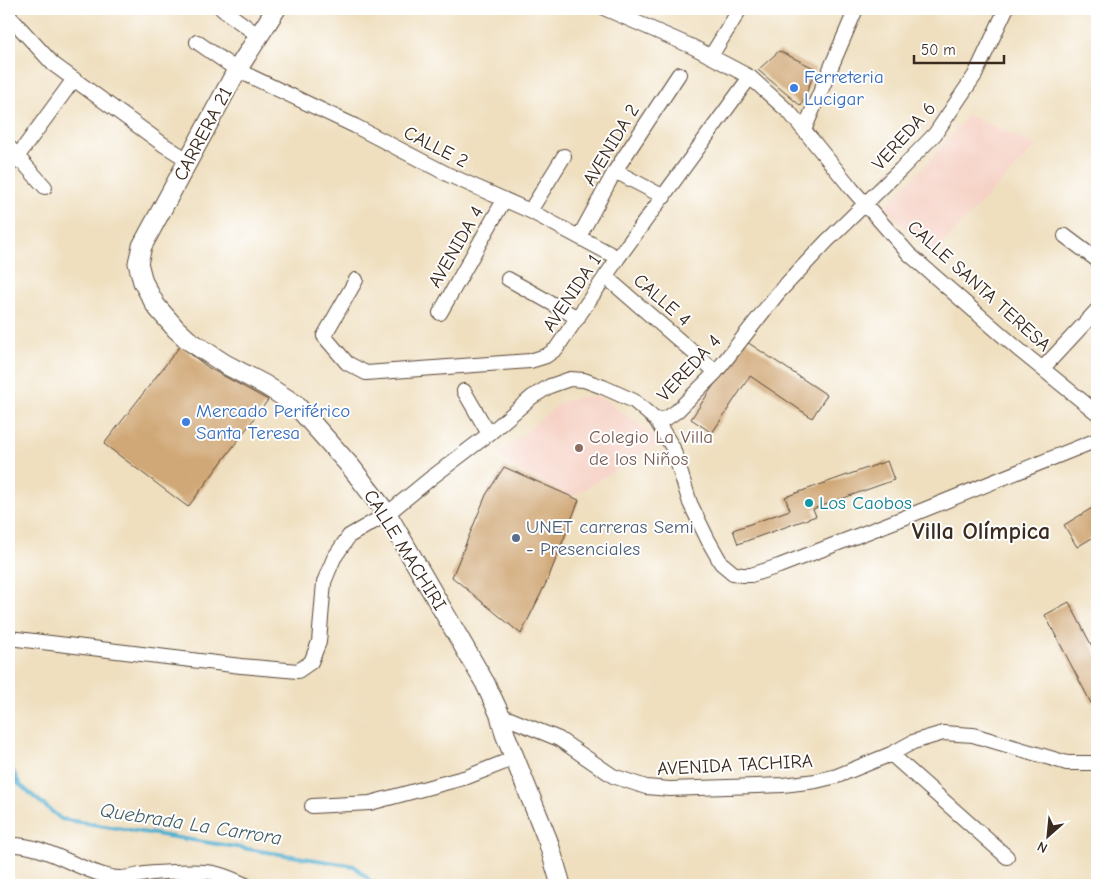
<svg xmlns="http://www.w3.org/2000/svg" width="1106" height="894" font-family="'Comic Neue',sans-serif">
	<rect width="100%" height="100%" fill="#fff"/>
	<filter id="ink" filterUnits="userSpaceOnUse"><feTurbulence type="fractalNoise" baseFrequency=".02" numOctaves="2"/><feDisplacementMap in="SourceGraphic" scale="10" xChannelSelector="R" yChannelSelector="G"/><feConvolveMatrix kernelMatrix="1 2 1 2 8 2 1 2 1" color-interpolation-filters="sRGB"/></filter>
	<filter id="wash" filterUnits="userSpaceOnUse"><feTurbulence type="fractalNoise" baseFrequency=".0096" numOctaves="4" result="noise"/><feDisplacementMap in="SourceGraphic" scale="20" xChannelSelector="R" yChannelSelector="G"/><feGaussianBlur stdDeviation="1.12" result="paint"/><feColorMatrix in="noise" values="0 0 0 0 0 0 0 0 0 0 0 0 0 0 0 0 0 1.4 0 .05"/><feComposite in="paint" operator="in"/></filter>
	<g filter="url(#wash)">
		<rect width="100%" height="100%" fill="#efdfbf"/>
		<path fill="#f6d1c5" d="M968,115L1036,146L932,254L884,207L928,163Z
			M583,397H601L661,442L572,497L511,467L500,454L561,402Z"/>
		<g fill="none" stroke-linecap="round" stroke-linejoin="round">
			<path stroke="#50aecf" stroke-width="4" d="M9,763L19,783
				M9,776L61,819L354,866L375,885"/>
		</g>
		<g id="blocks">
			<path fill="#d0a877" d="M779,51L816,69L801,106L758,70Z
				M744,340L827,395L812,418L750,376L712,433L691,419Z
				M180,346L209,368L268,400L188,507L104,444Z
				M887,461L894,480L813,509L816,516L738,544L733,530L790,510L785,497Z
				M504,467L579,500L548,579L521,634L452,577L486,495Z
				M1097,505V535L1077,547L1064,525Z
				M1069,602L1097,656V700L1091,703L1045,615Z"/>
		</g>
	</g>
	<g filter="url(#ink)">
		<use href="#blocks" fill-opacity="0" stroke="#564536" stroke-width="1"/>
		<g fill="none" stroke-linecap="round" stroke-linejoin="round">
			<defs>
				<path id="street" d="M222,9L259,36
					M606,9L693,47L750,77L790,113L852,189L909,254L1018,349L1097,413
					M9,16L53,64L164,145L188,160
					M197,42L237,70L355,126L449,175L530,211L618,258
					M711,56L740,9
					M804,130L856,9
					M9,147L45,187
					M9,166L17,157L74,79
					M615,171L664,197
					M530,211L564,156
					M1065,236L1097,260
					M579,237L615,171L679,74
					M606,277L716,372
					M508,279L578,318
					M356,280L324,336L347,363L366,373L530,361L546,356L556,349L618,258L750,77
					M440,313L504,200
					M1043,368L1097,310
					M464,391L489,434
					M656,420L667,418L677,411L716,372L778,293L827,241L901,169L935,134L975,75L1006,9
					M9,638L241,666L298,671L311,662L319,642L324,582L334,558L349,536L387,514L431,478L489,434L532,397L550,386L570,379L584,380L603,387L634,401L656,420L673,448L690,503L708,540L721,563L733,573L742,575H751L779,566L906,517L1097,440
					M500,715L559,739L613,776L646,787L670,789L783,785L816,781L837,776L891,754L913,742L943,733L973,735L1067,763H1097
					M891,754L1007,857
					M312,806L370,803L467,777L515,758
					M9,845C44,843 77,870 111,877C123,880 133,876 145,874C160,872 199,870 214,873C225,875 236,881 246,885"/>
				<path id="secondary" d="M276,9L237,70L142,246L138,263L143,282L156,306L176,329L188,340L225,364L265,385L295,404L351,467L387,514L485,683L500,715L505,734L548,841L561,885"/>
			</defs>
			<use href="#street" stroke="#564536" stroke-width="16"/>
			<use href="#secondary" stroke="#564536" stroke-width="21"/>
			<use href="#street" stroke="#fff" stroke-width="14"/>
			<use href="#secondary" stroke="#fff" stroke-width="19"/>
		</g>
	</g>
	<g fill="#3f7fe0" stroke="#fff" stroke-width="2">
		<circle cx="794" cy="88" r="5"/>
		<circle cx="186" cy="422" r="5"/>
	</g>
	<circle fill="#8d6e63" stroke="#fff" stroke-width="2" cx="579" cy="448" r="5"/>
	<circle fill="#0f9aa8" stroke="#fff" stroke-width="2" cx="809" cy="503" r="5"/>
	<circle fill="#5c6f8a" stroke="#fff" stroke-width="2" cx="516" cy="538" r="5"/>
	<g text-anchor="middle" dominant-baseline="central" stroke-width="4" stroke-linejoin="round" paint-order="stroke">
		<g font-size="19" fill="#366cbe" stroke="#fff" text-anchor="start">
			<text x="804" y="77">Ferreteria<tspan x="804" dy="22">Lucigar</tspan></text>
			<text x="196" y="411">Mercado Periférico<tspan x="196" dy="22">Santa Teresa</tspan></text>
		</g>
		<g font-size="19" fill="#3b2a1e" stroke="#fff">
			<text transform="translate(203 134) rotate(-62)">CARRERA 21</text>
			<text transform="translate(904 136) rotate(-48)">VEREDA 6</text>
			<text transform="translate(611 145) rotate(-59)">AVENIDA 2</text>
			<text transform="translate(436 147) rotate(27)">CALLE 2</text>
			<text transform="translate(456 247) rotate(-60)">AVENIDA 4</text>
			<text transform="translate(979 286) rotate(42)">CALLE SANTA TERESA</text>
			<text transform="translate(572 293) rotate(-56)">AVENIDA 1</text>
			<text transform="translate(662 300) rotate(41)">CALLE 4</text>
			<text transform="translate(689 368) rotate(-47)">VEREDA 4</text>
			<text transform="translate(405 550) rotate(58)">CALLE MACHIRI</text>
			<text transform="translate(735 765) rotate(-3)">AVENIDA TACHIRA</text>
		</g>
		<g font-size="19" fill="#785e54" stroke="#fff" text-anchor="start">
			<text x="589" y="437">Colegio La Villa<tspan x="589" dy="22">de los Niños</tspan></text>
		</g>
		<g font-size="19" fill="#0d838f" stroke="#fff" text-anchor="start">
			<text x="819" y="503">Los Caobos</text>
		</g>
		<g font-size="19" fill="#4e5e75" stroke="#fff" text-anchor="start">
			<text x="526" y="527">UNET carreras Semi<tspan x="526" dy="22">- Presenciales</tspan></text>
		</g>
		<g font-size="20" font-style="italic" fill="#435f65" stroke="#fff">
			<text transform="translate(191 824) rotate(9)">Quebrada La Carrora</text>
		</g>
		<g font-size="24" font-weight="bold" fill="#3b2a1e" stroke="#fff">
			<text x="981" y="531">Villa Olímpica</text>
		</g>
	</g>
	<rect width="1106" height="894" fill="none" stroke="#fff" stroke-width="30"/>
	<g transform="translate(1048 836) rotate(207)" stroke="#ffffff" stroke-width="4" paint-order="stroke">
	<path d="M0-4L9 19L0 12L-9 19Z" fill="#3b2a1e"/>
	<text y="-8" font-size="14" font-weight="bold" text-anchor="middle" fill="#3b2a1e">N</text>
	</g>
	<path d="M914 55v8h90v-8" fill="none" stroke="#3b2a1e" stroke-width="2.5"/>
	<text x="921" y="55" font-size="15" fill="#3b2a1e" stroke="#ffffff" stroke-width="4" paint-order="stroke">50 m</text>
</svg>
